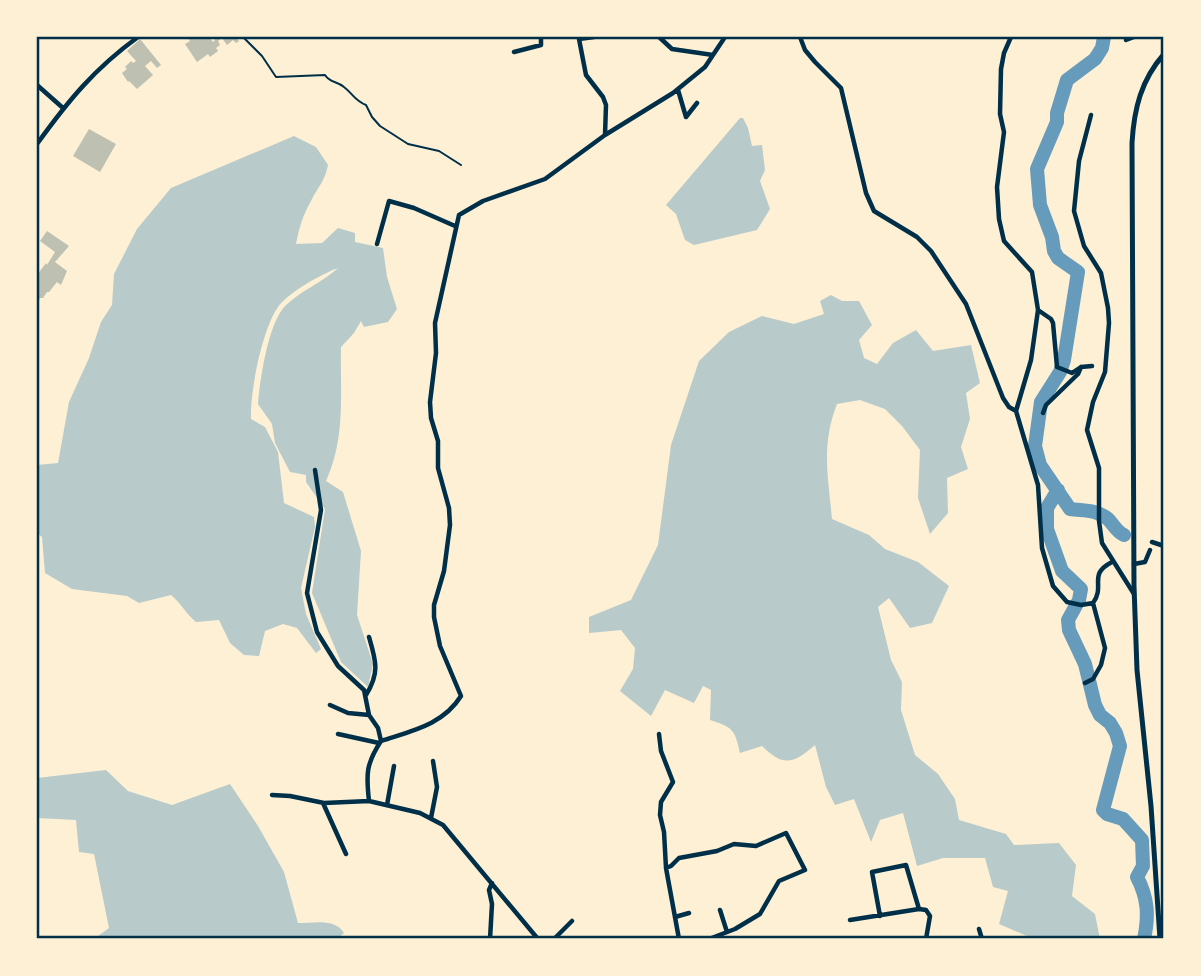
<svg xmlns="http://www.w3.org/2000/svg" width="1201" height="976" font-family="Manrope,sans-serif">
	<rect width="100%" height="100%" fill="#fdf0d5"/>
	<path fill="#b9caca" d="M740,118H743L748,128L752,146L762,145L765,170L760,181L770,209L757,230L694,245L685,240L676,214L666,205Z
		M294,136L316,147L328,165C324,183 319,185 311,201C303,215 299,228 296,244L322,243L338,228L355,233V242L383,248L387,277L397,309L388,322L364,327L361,321L354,333L341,347C340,394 346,437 326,481L343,492L361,551L357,615L373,664L368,687L341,662L312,593L325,509L306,482V475L290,472L275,443L272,424L258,404C260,380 268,324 285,306C300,291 323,282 338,268C321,274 288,293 278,307C262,330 250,391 251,419L265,427L278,452L284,503L314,517L315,527L301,588L306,614L321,649L316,653L297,628L283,624L265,631L259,656L244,655L230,643L219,620L196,622C186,614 181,603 171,595L139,603L127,596L72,589L45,573L42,537L37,533V465L58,463L69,402L89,358L101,322L112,305L114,274L137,229L171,188Z
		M831,295L842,301H859L872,325L859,340L864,358L877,364L893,343L916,330L933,351L971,345L980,383L966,393L970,419L961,447L968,469L947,478L948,513L930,534L918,498L920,450L902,426L885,409L860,400L837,404C821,445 828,476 832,519L869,535L885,549L918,562L949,586L932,623L910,628L889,598L878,607L891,660L902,682L901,710L915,755L938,774L955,799L959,820L1006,834L1014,845L1059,843L1076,865L1072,896L1095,914L1100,939H1034L999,924L1008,891L993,887L985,858H943L917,866L903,813L880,820L871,842L854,799L835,805L826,787L815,745C794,763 784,768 762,746L740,753C735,729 732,727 710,720L711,690L703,686L694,703L665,690L651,716L620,691L633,669L635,648L621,630L589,633V617L631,600L658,545L671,445L699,361L729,332L762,316L794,324L824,314L820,301Z
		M106,770L128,791L172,805L230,784L258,826L284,872L298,923C314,923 335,918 344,933L337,939H94L109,928L94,854L79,852L76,820L37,818V778Z"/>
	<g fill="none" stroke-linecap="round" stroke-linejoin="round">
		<path stroke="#669bbc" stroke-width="14" d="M1104,37L1102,48L1095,59L1067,80L1057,113V122L1037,169L1040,205L1052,237L1054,251L1058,258L1078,272L1064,360L1060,372L1041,402L1035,446L1040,465L1070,509C1084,511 1096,509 1108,519C1114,525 1116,531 1124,535
			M1058,490L1047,508V529L1062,571L1081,589L1079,600L1068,620L1069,630L1085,664L1095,705L1100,715L1110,723L1116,733L1120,746L1103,810L1107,814L1123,819L1142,840L1143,866L1137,877C1148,898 1149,916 1144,939"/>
	</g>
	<path fill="#bec0b2" d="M190,37H209L213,42L215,40L213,37H236L239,41L236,43L233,40L227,45L222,38L218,41L220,45L216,48L218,51L210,57L208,54L197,62L185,44L190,41L188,38Z
		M140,39L161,65L157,68L151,61L145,66L153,75L137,89L129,81L128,82L122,73L127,69L125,67L131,61L133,63L136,61L127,51Z
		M89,129L116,144L100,172L73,156Z
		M47,231L69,246L55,262L67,271L61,285L57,282L49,292H47L43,298H40L37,305V275L46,263L47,265L55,252L40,241Z"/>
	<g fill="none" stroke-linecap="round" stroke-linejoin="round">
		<path stroke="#003049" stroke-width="2" d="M243,37L262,56L276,77L325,75C330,83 337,81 344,87C353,94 355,101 366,105L372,117L380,126L408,144L439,151L461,165"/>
		<path stroke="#003049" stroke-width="4.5" d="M594,37L579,39L586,75L603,97L606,105L605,135
			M659,37L672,49L713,55
			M800,37L805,50L815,62L841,88L866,193L874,211L917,237L931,251L966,304L1003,398L1009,407L1016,411
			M1011,37L1004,53L1001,69L1000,114L1004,132L997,187L999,219L1004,241L1032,272L1038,310L1031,360L1016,411L1038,485L1042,548L1053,586L1067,602L1081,605L1093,603C1106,585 1087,575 1112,562
			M1126,40L1134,37
			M514,52L541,45V37
			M37,85L63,108
			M678,90L686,117L697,103
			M1091,115L1079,161L1074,211L1084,246L1101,273L1108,308L1109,323L1105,372L1093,402L1087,430L1099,468V521L1102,543L1134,594
			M37,144C68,101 94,69 138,37
			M377,244L389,201L414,208L455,226
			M1038,310L1051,319L1053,323L1057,367L1072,373L1081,367L1092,366
			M1043,413L1046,405L1078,374L1081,367
			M315,470L321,510L307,593L317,632L338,666L364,690L369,715L378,728L381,741C411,731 443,725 461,696L440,646L434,617V605L444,571L450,525L449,508L438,468V441L431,418L430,402L436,353L435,323L459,215L483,201L545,179L605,135L673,93L705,67L725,37
			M1152,542L1164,546
			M1134,564L1145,562L1150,550
			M1085,683L1093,679L1101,665L1105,648L1093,603
			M366,695C380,673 376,661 369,637
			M330,705L348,713L369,715
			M338,734L379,743
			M659,734L661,751L673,782L661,802L660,815L664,832L666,868L679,939
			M381,741C366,764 366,774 369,801L420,813L443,825L538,939
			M272,795L290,796L324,803L369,801
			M323,803L346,854
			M387,805L394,766
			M431,818L437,787L433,761
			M666,868L671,866L679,858L717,851L734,844L756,846L786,833L805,870L779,881L760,914L735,929L709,939
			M720,910L727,932
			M880,916L872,872L906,865L919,909
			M675,917L689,913
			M850,920L919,909L926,910L930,916L926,939
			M979,929L982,939
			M490,939L492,904L489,890L492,883
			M554,939L572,921"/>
		<path stroke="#003049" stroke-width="5" d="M1160,939L1151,806L1137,670L1134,586L1132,143C1134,109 1141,80 1164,54"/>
	</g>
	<rect width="1201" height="976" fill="none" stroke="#fdf0d5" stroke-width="77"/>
	<rect x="38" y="38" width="1124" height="899" fill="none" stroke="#003049" stroke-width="2.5"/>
</svg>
